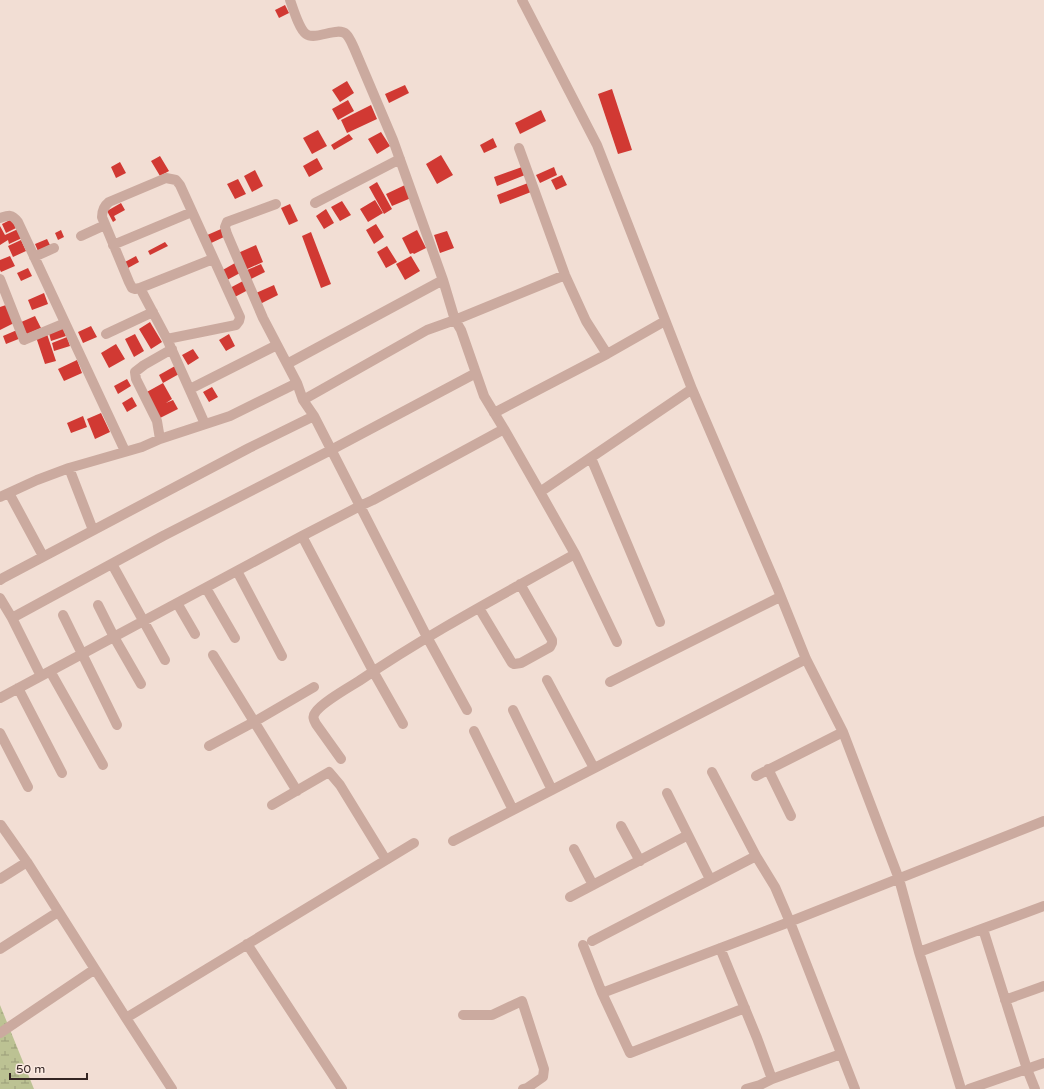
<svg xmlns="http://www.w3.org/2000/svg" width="1044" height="1089" font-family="'Varela Round',sans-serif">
	<defs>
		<pattern id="wetland-marsh" width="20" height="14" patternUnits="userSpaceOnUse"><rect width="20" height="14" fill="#bcc293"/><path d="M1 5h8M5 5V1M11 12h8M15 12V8" fill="none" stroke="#9a9d78"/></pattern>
	</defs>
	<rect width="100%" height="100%" fill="#f2ded4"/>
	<path fill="url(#wetland-marsh)" d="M0,1005L34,1089H0Z"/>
	<path fill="#d13933" d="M285,5L289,13L279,18L275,10Z
		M347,81L354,93L340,102L332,90Z
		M405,85L409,93L389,103L385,94Z
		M612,89L632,150L618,154L598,94Z
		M348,100L354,111L338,120L332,109Z
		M371,105L377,119L347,133L341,120Z
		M541,110L546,121L520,134L515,123Z
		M318,130L327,146L312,154L303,138Z
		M381,132L390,146L377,154L368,139Z
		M349,134L353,139L334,150L331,145Z
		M493,138L497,147L484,153L480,145Z
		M441,155L453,175L437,184L426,164Z
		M160,156L169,171L160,176L151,161Z
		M317,158L323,169L309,177L303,166Z
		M120,162L126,173L116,178L111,167Z
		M522,167L525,175L497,186L494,177Z
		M554,167L557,175L540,183L536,175Z
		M255,170L263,186L252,192L244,176Z
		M562,175L567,185L556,190L551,180Z
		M238,179L246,194L235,199L227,184Z
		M377,182L392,209L384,214L369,187Z
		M528,183L531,192L500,204L497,195Z
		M405,185L411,198L392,206L386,194Z
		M375,200L383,213L368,222L360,209Z
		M342,201L351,215L340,221L331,207Z
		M121,203L125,210L114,216L116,220L113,222L107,211Z
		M290,204L298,221L289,225L281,208Z
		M326,209L334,223L324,229L316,216Z
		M12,219L16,228L6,233L2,224Z
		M376,224L384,237L374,244L366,230Z
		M0,226L5,235L18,229L22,238L9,244L8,240L0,245Z
		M221,229L224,237L209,244L205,236Z
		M61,230L64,237L58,240L55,233Z
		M417,230L426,248L414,254L413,253L410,254L402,238Z
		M447,231L454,248L440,253L434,235Z
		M311,232L331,284L321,288L302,236Z
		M47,239L50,245L38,251L35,244Z
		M21,240L26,251L13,257L8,246Z
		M165,242L168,246L150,255L148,251Z
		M256,245L263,262L245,270L238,253Z
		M387,246L397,262L386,268L377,252Z
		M10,256L15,266L1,272L0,270V260Z
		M136,256L139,262L128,268L125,262Z
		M411,256L420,271L405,280L396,264Z
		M235,263L240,273L227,280L221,271Z
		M261,264L265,272L251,279L247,270Z
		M28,268L32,276L21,281L17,273Z
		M243,281L248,290L233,298L228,289Z
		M274,285L278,295L260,304L256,293Z
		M44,293L48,304L32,310L28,300Z
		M6,305L14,323L0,330V307Z
		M35,316L41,328L25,335L19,323Z
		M150,322L162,342L151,349L139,329Z
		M91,326L97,337L83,343L78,332Z
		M63,328L66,336L51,341L49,333Z
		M17,330L21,338L6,344L3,336Z
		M47,334L56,361L45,364L36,337Z
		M135,334L144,351L134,357L125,339Z
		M229,334L235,346L226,351L219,340Z
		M67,337L70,346L54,351L52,343Z
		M116,344L125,359L109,368L101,353Z
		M193,349L199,358L188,365L182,355Z
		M77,360L82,373L64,381L58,369Z
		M175,366L179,374L163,383L159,375Z
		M127,379L131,386L118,394L114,386Z
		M163,383L172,399L166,403L173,400L178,409L158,419L145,393Z
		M212,387L218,397L209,402L203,392Z
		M132,397L137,406L127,412L122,403Z
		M101,413L110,432L95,439L87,419Z
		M83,416L87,427L71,433L67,423Z"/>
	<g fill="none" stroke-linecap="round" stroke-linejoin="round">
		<path stroke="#cbaa9f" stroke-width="10" d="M290,0C293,8 299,29 306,34C316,41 337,26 346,34C350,38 352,44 354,48L393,140L443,280L455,320L461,330L484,396L504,429
			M522,0L597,145L692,389
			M519,148L565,275L586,321L607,354
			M315,203L400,159
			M276,204L227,222L225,227L227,234L263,318L297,383L303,400L314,416L427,637L467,710
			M0,218C9,215 12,214 18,222L125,451
			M81,236L105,225
			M113,245L192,212
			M34,257L54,248
			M0,279L24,340L65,323
			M140,288L167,339L205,424
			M106,334L153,312
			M167,339L236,325L239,321L240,317L180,185L176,180L166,178L109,202C104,206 102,210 102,217L129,282L132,288L135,289L140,288L213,259
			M287,364L443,280
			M190,389L277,345
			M303,400L427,330L455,320L565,275
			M494,413L607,354L665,321
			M160,439L157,421L136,379L135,372L144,365L172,349
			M591,458L660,622
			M69,468L93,530
			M540,492L575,554L617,642
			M9,493L43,556
			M0,497L37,480L69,468L142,447L160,439L230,416L297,383
			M302,536L373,671L403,724
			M112,564L165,660
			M237,571L282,656
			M0,580L3,578L249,448L314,416
			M206,588L235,638
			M0,598L12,618L41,676
			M177,603L195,634
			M98,605L114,637L141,684
			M479,608L512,663L514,664L521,663L550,647L552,643V640L520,584
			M63,615L117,725
			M12,618L163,536L331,450L476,373
			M213,655L297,791
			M50,671L103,765
			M547,680L594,768
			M610,682L780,597
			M18,688L62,773
			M0,698L302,536L360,506L373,500L504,429L540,492L692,389L777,587L806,659L843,732L899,879L919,952L961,1089
			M513,710L552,790
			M474,731L513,810
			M0,733L28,787
			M209,746L254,722L314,687
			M341,759L316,724C314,720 312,717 315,713C321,703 348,688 359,681C428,634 502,595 575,554
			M768,769L791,816
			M712,772L756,856
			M756,776L843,732
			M667,793L710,879
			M272,805L329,772L340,785L386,860
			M0,826L1,825L27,862
			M621,826L640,861
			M453,841L806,659
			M574,849L593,885
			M0,879L27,862L126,1018
			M570,897L688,835
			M983,929L1027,1069L1035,1089
			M592,941L756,856L775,887L790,922L855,1089
			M247,944L342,1089
			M583,945L602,993L630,1053L745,1008
			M720,948L757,1038L772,1079
			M0,949L58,912
			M919,952L1044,906
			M602,993L784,924L1044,821
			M1005,1000L1044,986
			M463,1015H492L522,1001L544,1069L543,1077L527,1088L523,1089
			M0,1033L95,969
			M172,1089L126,1018L414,843
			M746,1089L760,1085L772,1079L841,1054
			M969,1089L1044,1063"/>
	</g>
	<path d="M10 1073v6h77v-6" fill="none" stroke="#342523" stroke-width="2"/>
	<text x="16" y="1073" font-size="12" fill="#342523" stroke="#fae9e0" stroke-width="3" paint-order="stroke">50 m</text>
</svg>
